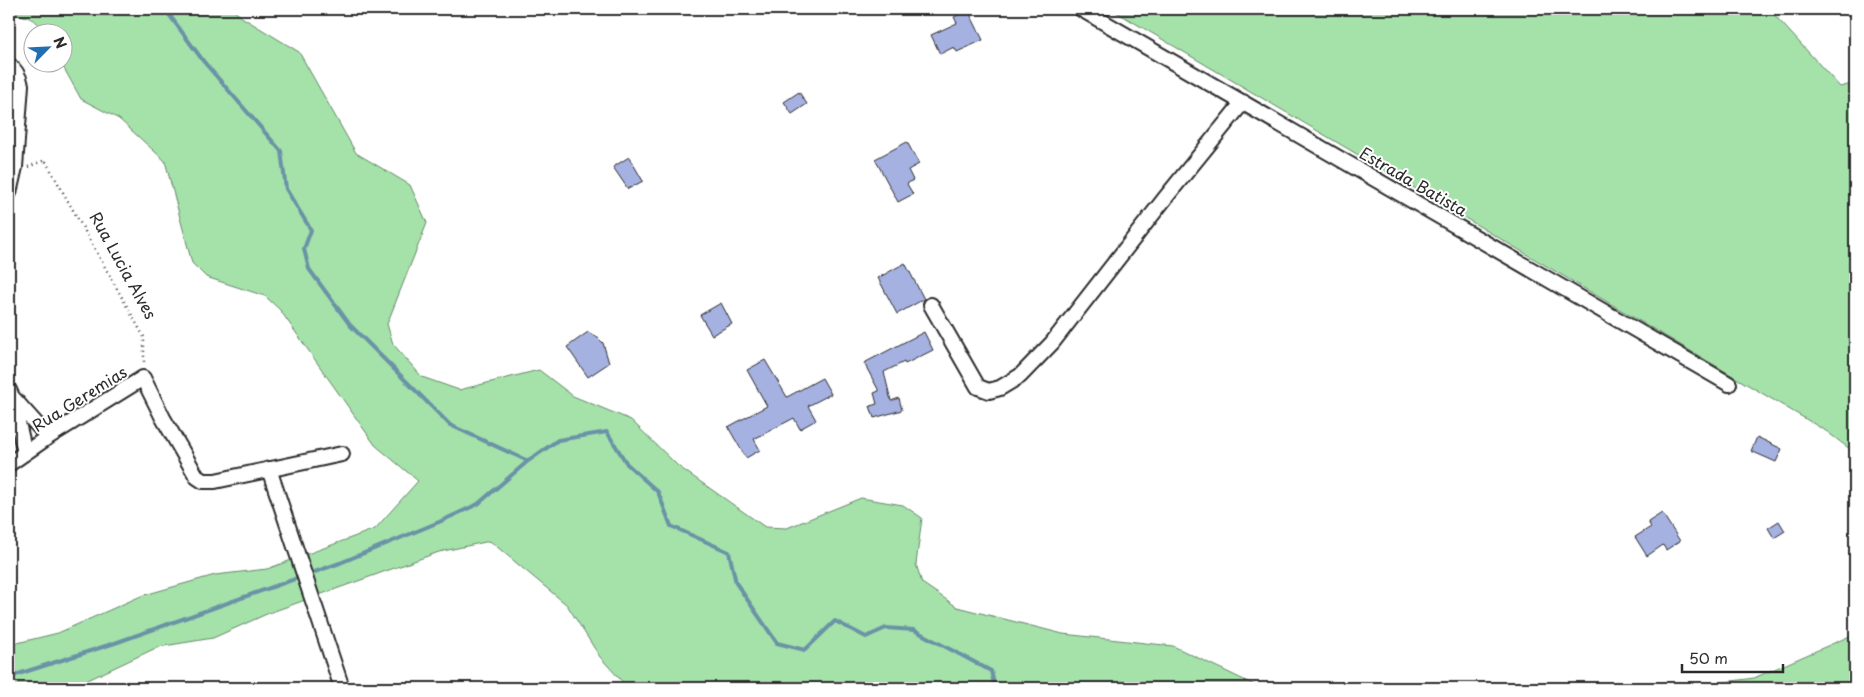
<svg xmlns="http://www.w3.org/2000/svg" width="1864" height="697" font-family="'Playpen Sans',sans-serif">
	<rect width="100%" height="100%" fill="#fff"/>
	<filter id="ink" filterUnits="userSpaceOnUse"><feTurbulence type="fractalNoise" baseFrequency=".02" numOctaves="2"/><feDisplacementMap in="SourceGraphic" scale="10" xChannelSelector="R" yChannelSelector="G"/><feConvolveMatrix kernelMatrix="1 2 1 2 8 2 1 2 1" color-interpolation-filters="sRGB"/></filter>
	<g filter="url(#ink)">
		<path fill="#a4e2aa" stroke="#68866a" d="M9,9H232L243,18L299,52L356,153L410,185L427,223L387,324L393,344L422,377L459,390L539,370L573,396L631,420L678,466L765,527L787,528L861,498L903,505L922,518L916,564L922,583L957,607L1063,634L1173,646L1261,688H628L600,657L567,605L490,541L439,552L269,613L213,638L158,647L71,688H9V645L58,633L141,596L215,575L267,569L375,529L418,481L375,445L280,310L265,296L206,277L192,263L165,161L119,119L81,99L61,63L62,32H45C38,19 24,15 9,13Z
			M1111,9H1769L1840,87L1855,83V453L1826,431Z
			M1850,636H1855V688H1682L1754,678Z"/>
		<g fill="none" stroke-linecap="round" stroke-linejoin="round">
			<path stroke="#6b93a6" stroke-width="4" d="M165,9L204,62L281,151L286,189L311,230L304,249L309,269L350,325L450,425L528,461L558,440L607,432L627,464L658,492L671,526L729,552L736,583L777,643L805,650L835,621L866,637L886,628L914,630L991,671L995,688
				M9,677L115,643L340,563L439,522L478,504L528,461"/>
		</g>
		<path fill="#a5b1e1" stroke="#2b2b2b" d="M968,10L983,40L957,52L954,47L940,54L931,35L957,23L954,17Z
			M799,92L807,104L792,114L784,102Z
			M907,142L919,164L908,170L913,180L907,184L913,194L898,202L875,159Z
			M629,157L643,181L628,189L613,167Z
			M905,263L924,299L897,314L878,278Z
			M721,303L732,324L712,335L700,315Z
			M588,332L598,338L603,343L609,363L588,377L567,347Z
			M924,332L933,350L905,364L904,362L884,372L891,401L899,398L902,410L874,418L870,406L877,404L874,393L879,391L864,363Z
			M765,360L787,397L822,378L831,394L808,406L816,420L800,429L794,418L754,439L760,450L746,458L728,427L767,406L747,370Z
			M1757,437L1782,449L1776,462L1751,451Z
			M1662,513L1680,541L1666,550L1663,545L1647,556L1635,537L1651,527L1648,522Z
			M1779,521L1785,531L1774,538L1768,528Z"/>
		<g fill="none" stroke-linecap="round" stroke-linejoin="round">
			<defs>
				<path id="minor" d="M1081,9L1729,384
					M9,65C16,70 19,76 21,85L15,167L9,193
					M931,305L978,387L989,391L1000,388L1020,376L1052,343L1166,197L1243,102
					M9,390L12,397L25,453
					M13,398L48,437
					M9,464L48,437L143,378L163,418L197,477L203,481H215L342,454
					M269,469L342,688"/>
			</defs>
			<use href="#minor" stroke="#2b2b2b" stroke-width="18"/>
			<path stroke="#2b2b2b" stroke-width="2.5" stroke-dasharray="1 4" stroke-linecap="butt" d="M28,167L45,160L144,337V365"/>
			<use href="#minor" stroke="#fff" stroke-width="14"/>
		</g>
	</g>
	<g text-anchor="middle" dominant-baseline="central" stroke-width="4" stroke-linejoin="round" paint-order="stroke">
		<g font-size="16" fill="#2b2b2b" stroke="#fff">
			<text transform="translate(1414 181) rotate(30)">Estrada Batista</text>
			<text transform="translate(124 265) rotate(61)">Rua Lucia Alves</text>
			<text transform="translate(79 398) rotate(-32)">Rua Geremias</text>
		</g>
	</g>
	<rect width="1864" height="697" fill="none" stroke="#fff" stroke-width="30"/>
	<rect x="15" y="15" width="1834" height="667" fill="none" stroke="#2b2b2b" stroke-width="2" filter="url(#ink)"/>
	<g transform="translate(48 48) rotate(66)"><circle r="24" fill="#ffffff" stroke="#aaaaaa"/>
	<path d="M0-4L9 19L0 12L-9 19Z" fill="#1f6fb2"/>
	<text y="-8" font-size="14" font-weight="bold" text-anchor="middle" fill="#2b2b2b">N</text>
	</g>
	<path d="M1682 664v8h101v-8" fill="none" stroke="#2b2b2b" stroke-width="2.5"/>
	<text x="1689" y="664" font-size="15" fill="#2b2b2b" stroke="#ffffff" stroke-width="4" paint-order="stroke">50 m</text>
</svg>
